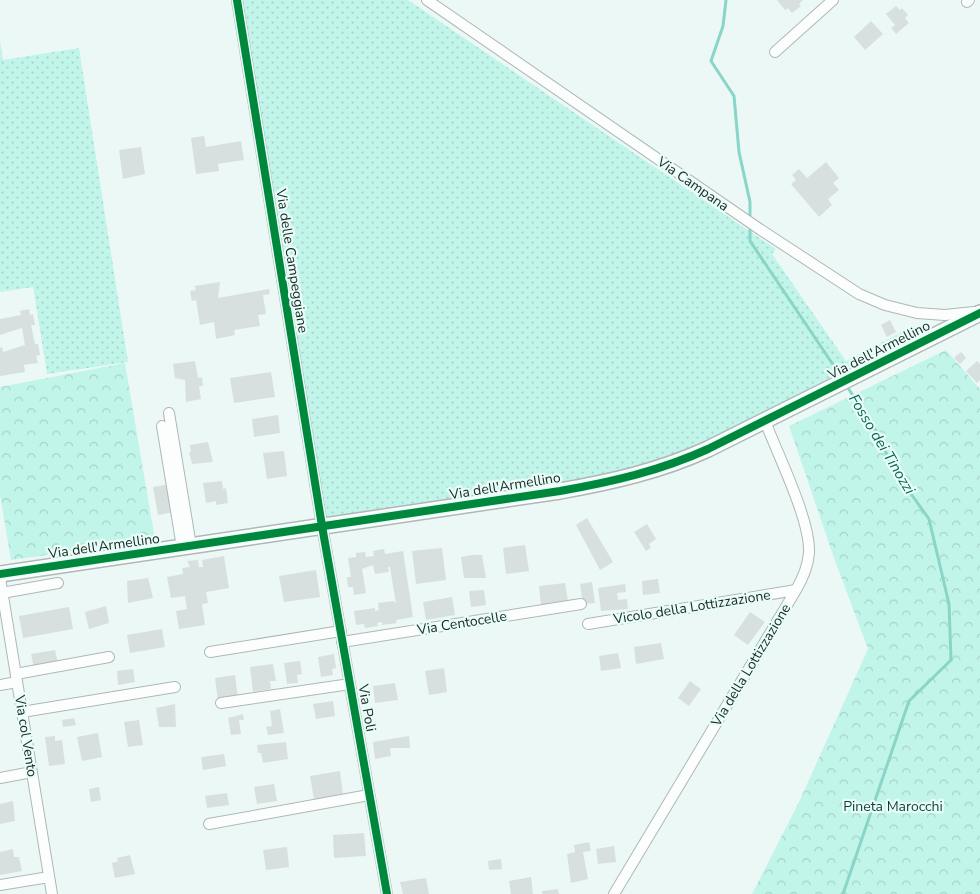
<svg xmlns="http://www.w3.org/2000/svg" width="980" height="894" font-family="'Nunito Sans',sans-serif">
	<defs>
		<pattern id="grass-dots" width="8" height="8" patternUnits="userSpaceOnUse" patternTransform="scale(1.25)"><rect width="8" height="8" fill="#c2f5ea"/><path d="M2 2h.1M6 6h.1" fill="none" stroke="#a6d2c9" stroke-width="1.8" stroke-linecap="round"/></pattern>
		<pattern id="forest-crowns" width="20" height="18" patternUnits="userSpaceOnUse" patternTransform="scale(1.25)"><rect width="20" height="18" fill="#c2f5ea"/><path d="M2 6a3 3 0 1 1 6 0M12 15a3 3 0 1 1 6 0" fill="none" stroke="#a6d2c9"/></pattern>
	</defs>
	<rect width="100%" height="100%" fill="#ecf8f5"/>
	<path fill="url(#grass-dots)" d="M239,0H408L776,249L772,254L846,361L910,328L914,334L668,462L587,485L326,517Z
		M0,40L3,60L79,48L128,362L47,374L33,287L0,292Z"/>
	<path fill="url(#forest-crowns)" d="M946,350L980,389V894H752L799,802L868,649L834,558L789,426Z
		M125,363L155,540L11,560L0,495V387Z"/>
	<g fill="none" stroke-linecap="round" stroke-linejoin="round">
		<path stroke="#89d5c7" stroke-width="3" d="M726,0L723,26L711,61L734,96L739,152L750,202V220
			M750,227V241L842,378
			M843,894L909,701L951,660L949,604L929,519L894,470L874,427L846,385"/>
	</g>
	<path fill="#d7e0de" d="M777,0H803L799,4L801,6L792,13L788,8L785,10Z
		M896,6L900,10L902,8L908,15L905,18L909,23L896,34L891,28L895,25L886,14Z
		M871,21L883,34L865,50L854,37Z
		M204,136L206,147L241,141L244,160L218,164L219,171L196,174L191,138Z
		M141,147L145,174L123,179L119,150Z
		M826,162L839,178L833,183L839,190L828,199L832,205L819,217L791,184L796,180L792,175L799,169L807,178Z
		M220,282L218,298L269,289L270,294L263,295L266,314L258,315L260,326L234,330L235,335L216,339L214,322L200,325L196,300L192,301L190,291L196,290L195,286Z
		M29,309L30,315L33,314L35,325H31L35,344H38L40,355L36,356L38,363L24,365L25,372L0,376V348L2,347L3,352L25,345L22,328L0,335V319L21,315L20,311Z
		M890,320L896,332L887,337L881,325Z
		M961,352L966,358L960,364L954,358Z
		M195,361L198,378L202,377L203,386H199L201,399L186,402L185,380L175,378L173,364Z
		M977,361L980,364V380L977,383L966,371Z
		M271,372L275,397L234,403L230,378Z
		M278,415L280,433L254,437L252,419Z
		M208,442L213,462L192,464L189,452H191L190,445Z
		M284,451L287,476L267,479L263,453Z
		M222,481L223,489L226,488L228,503L216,505V501L206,503L203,483Z
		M165,485L170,486L174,512L158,515L153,487Z
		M587,518L613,562L600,570L576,525Z
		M647,524L656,539L649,544L651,548L646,551L634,532Z
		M525,545L529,571L506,574L503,548Z
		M442,548L446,580L416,584L412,551Z
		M384,549L385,554L403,551L413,617L396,620L397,623L382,625V622L377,623L378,626L365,628L364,624L356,625L354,611L375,608V611L379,610L378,603L394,601L396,604L390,567H388L389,572L375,574L373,565L362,569L366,593L354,595L353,587H348L347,577H351L348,558L356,557V553L365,552L366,557L374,556L373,551Z
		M472,555H482L486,578H464L461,557Z
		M224,556L229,588L206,592L208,603L202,604L205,625L179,629L176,611L187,609L185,596L171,598L167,577L183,574L182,568L190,567L187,561L198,560L199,567H203L202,560Z
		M316,570L320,597L284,602L279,576Z
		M148,578L153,598L128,603L127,581Z
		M658,579L660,593L643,595L642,581Z
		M592,582L595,603L583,604L580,584Z
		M565,583L568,601L541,605L539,586Z
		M625,584L626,592L617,593L618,600L627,599L628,609L601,611L598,588Z
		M484,590L486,605L471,607L469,591Z
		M452,597L455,615L426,620L423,602Z
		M106,606L109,623L89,629L85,612Z
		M69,607L73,629L23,638L19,616Z
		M750,612L765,622L748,645L734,635Z
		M162,629L165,647L130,653L127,635Z
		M661,643L664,659L636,664L634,647Z
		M55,650L58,663L34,668L31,654Z
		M618,653L621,668L601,671L599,656Z
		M334,654L336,668L332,669L333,675L321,677L318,657Z
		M300,661L302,674L297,675L298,683L287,684L284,663Z
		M273,664L276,681H270L271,689L253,692L250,667Z
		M444,668L447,692L429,695L425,671Z
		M133,669L135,682L118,685L117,671Z
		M235,675L238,698L218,701L215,678Z
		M690,681L701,689L689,706L678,698Z
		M395,683L398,700L375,703L373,686Z
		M333,701L335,716L316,719L313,704Z
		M175,704L176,727H159L156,708Z
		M280,709L284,733L268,735L266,727L272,726L270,711Z
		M243,714L244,720H239L241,734L231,735L228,718Z
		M74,718L76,725L63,727L62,720Z
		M139,720L143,745L128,747L124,722Z
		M98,733L102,757L82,761L77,737Z
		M55,736V741L62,740L65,764L49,766L45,737Z
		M409,736L410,748H390L391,756L375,759L373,742Z
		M286,742L288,759L263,763L261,753H258L257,745Z
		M224,754L226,766L203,770L201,757Z
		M340,771L343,795L314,799L310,776Z
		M274,784L277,801L257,804L254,787Z
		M99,787L101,800L91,802L89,789Z
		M227,793L229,805L207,808L205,796Z
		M13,801L15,821L0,824V804Z
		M364,833L366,856L334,858L333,835Z
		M589,842L591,851L583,852L588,879L571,883L567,854L575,852L574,845Z
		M614,846L616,862L598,864L596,849Z
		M287,847L289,867L266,870L263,850Z
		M13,849L14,857H19L22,871L0,875V852Z
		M130,855L135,874L115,878L112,863L118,861L117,858Z
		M501,859L502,869L489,870L488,861Z
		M531,877L533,894H511L509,881Z
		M426,878L429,894H403L400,882Z
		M558,889L559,894H542V891Z"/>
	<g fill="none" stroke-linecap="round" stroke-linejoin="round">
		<defs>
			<path id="street" d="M237,0L322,526L387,894
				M427,0L761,230L859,294L885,305L917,313L945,315L974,312
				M967,2L969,0
				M775,52L833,0
				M169,413L191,546
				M162,426L182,547
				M0,578L52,894
				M2,593L58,583
				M588,624L796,590
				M342,642L581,604
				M210,652L341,631
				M16,674L109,657
				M0,685L17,682
				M221,703L350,684
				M22,712L175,687
				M0,778L32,772
				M209,824L369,795
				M0,885L49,877
				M614,894L796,590C803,578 808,566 809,553C811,521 777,453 765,421"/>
			<path id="secondary" d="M0,574L560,491C611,482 660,471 708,449L980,313"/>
		</defs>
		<use href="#street" stroke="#afb8b6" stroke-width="12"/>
		<use href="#secondary" stroke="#afb8b6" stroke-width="18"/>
		<use href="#street" stroke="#fcfefe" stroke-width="10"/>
		<use href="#secondary" stroke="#fcfefe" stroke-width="15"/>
		<defs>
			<path id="cycleway" d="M237,0L322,526L387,894
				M0,574L560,491C611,482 660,471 708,449L980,313"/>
		</defs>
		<use href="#cycleway" stroke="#e7fdf7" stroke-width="11"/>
		<use href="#cycleway" stroke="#00873e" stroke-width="8"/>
	</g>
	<g text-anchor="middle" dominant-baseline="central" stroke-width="4.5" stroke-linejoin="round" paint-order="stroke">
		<g font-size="14" fill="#232b29" stroke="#e7fdf7">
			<text transform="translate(693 184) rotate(35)">Via Campana</text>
			<text transform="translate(292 261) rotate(81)">Via delle Campeggiane</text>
			<text transform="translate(879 350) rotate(-27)">Via dell'Armellino</text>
			<text transform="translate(505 486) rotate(-9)">Via dell'Armellino</text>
			<text transform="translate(104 546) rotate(-8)">Via dell'Armellino</text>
			<text transform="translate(692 607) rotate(-9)">Vicolo della Lottizzazione</text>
			<text transform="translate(462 623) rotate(-9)">Via Centocelle</text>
			<text transform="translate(751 665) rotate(-59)">Via della Lottizzazione</text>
			<text transform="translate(367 708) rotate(80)">Via Poli</text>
			<text transform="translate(26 736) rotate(81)">Via col Vento</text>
		</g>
		<g font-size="14" fill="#0f3f37" stroke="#e7fdf7">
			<text x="893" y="806">Pineta Marocchi</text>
		</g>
		<g font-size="15" font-style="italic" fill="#0a6356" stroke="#e7fdf7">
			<text transform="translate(882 444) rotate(59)">Fosso dei Tinozzi</text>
		</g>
	</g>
</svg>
